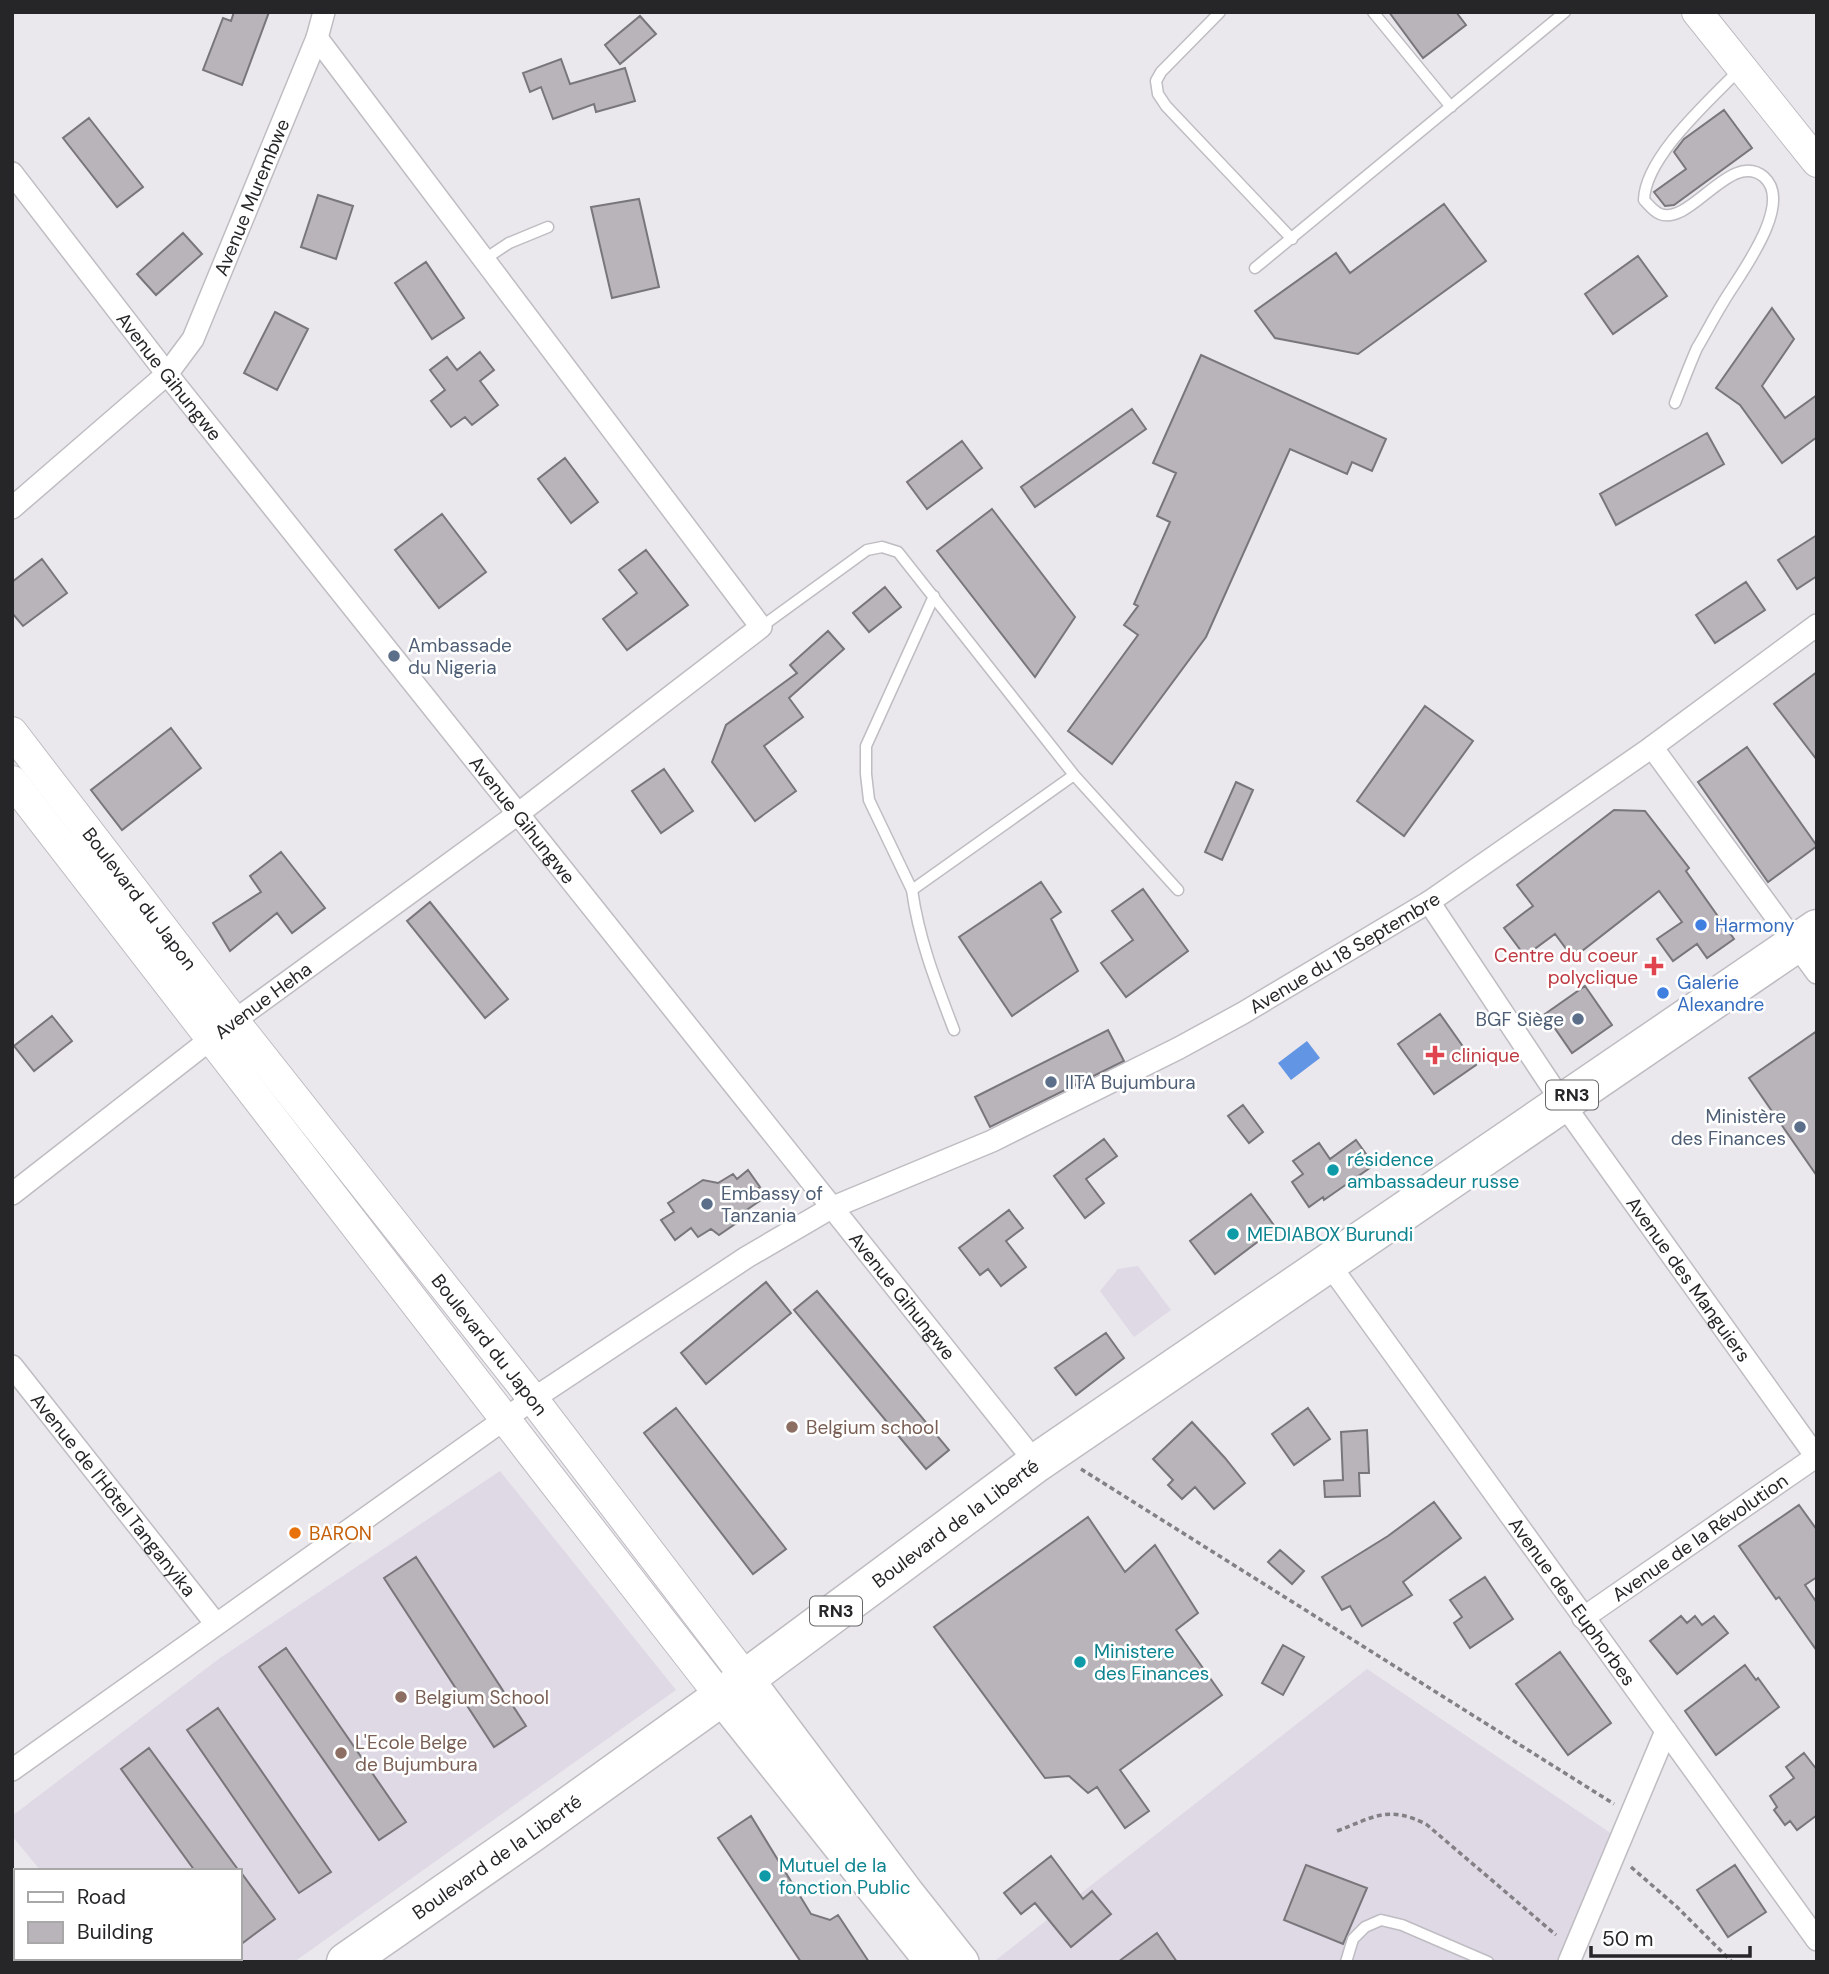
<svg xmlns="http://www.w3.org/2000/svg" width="1829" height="1974" font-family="'DM Sans',sans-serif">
	<rect width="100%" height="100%" fill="#eae7ed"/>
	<path fill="#dfd9e6" d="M1138,1266L1171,1310L1134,1337L1100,1291L1118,1269Z
		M500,1471L676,1690L294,1962H117L114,1958H240V1871H41L12,1836V1816L220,1658Z
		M1367,1669L1612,1834L1573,1930L1558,1962H998L996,1960Z"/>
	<path fill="#6295e3" d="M1307,1041L1320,1058L1291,1080L1278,1063Z"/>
	<path fill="#b8b4ba" stroke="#79767b" stroke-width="2" d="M234,12H269L242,85L203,70L223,18L231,21Z
		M1389,12H1456L1466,25L1423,58Z
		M640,16L656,34L620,64L605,45Z
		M561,59L570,84L625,68L635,101L596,112L594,104L553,119L541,87L530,92L523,73Z
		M1724,110L1752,148L1674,205L1665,206L1654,192L1686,169L1674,152L1684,139Z
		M89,118L143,187L117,207L63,138Z
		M318,195L353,206L336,259L301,247Z
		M639,199L659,287L612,298L591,207Z
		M1444,204L1486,261L1358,354L1275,338L1255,311L1336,253L1350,273Z
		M183,233L202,254L156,295L137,274Z
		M1638,256L1667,296L1613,334L1585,294Z
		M426,262L464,318L432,339L395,283Z
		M1772,308L1794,339L1762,386L1785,418L1817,395V437L1782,463L1740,405L1716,388Z
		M275,312L308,329L277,390L244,373Z
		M480,352L494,370L480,381L498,405L472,425L465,417L451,427L431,401L445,390L430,370L447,357L457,370Z
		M1201,355L1386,439L1372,471L1352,462L1347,474L1290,449L1206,637L1112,764L1068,731L1138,635L1124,625L1138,606L1134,604L1170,522L1157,516L1176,473L1153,463Z
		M1132,409L1146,429L1035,507L1021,487Z
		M1707,433L1724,464L1616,525L1600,494Z
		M962,441L982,468L927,509L907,482Z
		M565,458L598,502L571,523L538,479Z
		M992,509L1075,617L1035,677L937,551Z
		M442,514L486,572L439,608L395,550Z
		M1817,535V576L1797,589L1778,560Z
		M646,550L688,605L627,650L603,619L637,593L619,570Z
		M42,559L67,593L23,626L12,613V582Z
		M1746,582L1765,610L1715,643L1696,615Z
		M885,587L901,607L869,632L853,613Z
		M828,631L844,649L789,698L803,717L764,746L796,791L755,821L712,762L726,725L797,673L790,665Z
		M1817,672V760L1774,704Z
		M1425,706L1473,741L1404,836L1357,801Z
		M171,728L201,768L122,830L91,790Z
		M1747,747L1817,846L1768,882L1698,782Z
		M664,769L693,811L661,833L632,791Z
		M1236,782L1253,790L1222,860L1205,852Z
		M1614,810L1645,811L1689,868L1686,871L1734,939L1707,958L1697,944L1673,961L1657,939L1682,922L1659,891L1573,958L1555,934L1525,956L1504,928L1533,906L1517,885Z
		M281,852L325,908L292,933L277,913L230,951L213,923L261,892L250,876Z
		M1041,882L1061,912L1051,919L1078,971L1012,1016L959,937Z
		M1143,889L1188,951L1126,997L1101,963L1133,940L1112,911Z
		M430,902L508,999L485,1018L407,921Z
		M1585,986L1612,1025L1572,1053L1545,1014Z
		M1440,1014L1476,1065L1434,1094L1398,1044Z
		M52,1016L72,1041L34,1071L14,1046Z
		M1108,1030L1124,1061L990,1127L975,1097Z
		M1817,1031V1176L1749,1078Z
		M1243,1105L1263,1132L1249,1143L1228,1116Z
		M1104,1139L1117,1156L1086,1179L1104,1203L1085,1218L1054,1176Z
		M1356,1140L1374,1165L1324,1200L1323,1197L1309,1207L1292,1182L1303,1174L1293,1161L1319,1143L1330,1159Z
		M748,1170L760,1187L755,1191L761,1200L735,1218L738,1222L719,1235L711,1229L698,1237L691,1228L675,1240L661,1220L674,1212L668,1203L703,1180L718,1183L733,1174L737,1179Z
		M1251,1194L1276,1228L1215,1274L1190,1241Z
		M1009,1210L1023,1228L1006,1241L1026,1267L1001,1286L988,1269L980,1275L959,1248Z
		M766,1282L791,1313L706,1384L681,1353Z
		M817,1291L949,1450L926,1469L794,1310Z
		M1106,1333L1124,1358L1076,1395L1055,1368Z
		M676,1408L786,1549L753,1574L644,1433Z
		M1308,1408L1330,1439L1294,1465L1272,1434Z
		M1192,1422L1225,1458L1245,1483L1214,1509L1195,1487L1182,1499L1168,1485L1173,1480L1153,1459Z
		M1367,1430L1369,1473H1359L1360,1496L1325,1497L1324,1481L1343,1480L1341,1432Z
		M1434,1502L1461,1538L1403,1582L1412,1595L1362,1626L1350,1606L1342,1610L1322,1577L1388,1536Z
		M1799,1505L1817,1530V1577L1805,1585L1817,1603V1651L1779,1597L1776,1599L1739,1546Z
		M1088,1517L1125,1572L1155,1545L1198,1613L1176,1630L1222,1695L1120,1770L1149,1811L1125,1828L1097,1787L1088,1793L1069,1776L1045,1778L934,1627Z
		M1280,1550L1304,1571L1292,1584L1268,1562Z
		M416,1557L526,1726L494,1747L384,1578Z
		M1485,1577L1513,1619L1470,1648L1454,1623L1462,1617L1450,1600Z
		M1681,1616L1687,1623L1695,1616L1702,1625L1714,1616L1728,1633L1677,1674L1650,1641Z
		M1283,1645L1304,1657L1283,1695L1262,1683Z
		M286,1648L406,1822L379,1840L259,1667Z
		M1560,1652L1611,1723L1568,1755L1516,1684Z
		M1745,1665L1756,1680L1758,1678L1779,1707L1716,1755L1685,1711Z
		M218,1708L331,1872L299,1893L187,1730Z
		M149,1748L239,1871H195L121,1769Z
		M1804,1753L1817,1770V1815L1797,1830L1790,1821L1785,1825L1774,1810L1777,1807L1770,1796L1794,1778L1786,1767Z
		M751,1816L811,1914L830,1920L838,1915L869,1962H801L718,1838Z
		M1051,1856L1083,1899L1092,1891L1111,1914L1071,1947L1035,1903L1021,1914L1004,1893Z
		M1306,1865L1367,1888L1343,1944L1284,1920Z
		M1735,1865L1766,1912L1728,1937L1697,1890Z
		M240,1871L275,1919L240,1945Z
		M1157,1933L1177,1962H1118Z"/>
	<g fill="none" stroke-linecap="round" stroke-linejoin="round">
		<defs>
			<path id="lane" d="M1220,12L1161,72L1156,81L1158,94L1166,106L1292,239
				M1373,12L1451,107
				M485,259L509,243L548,227
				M1255,268L1565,12
				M1675,403C1682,385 1689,366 1697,348C1706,333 1714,317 1724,301C1738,277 1795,204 1764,177C1731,149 1691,226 1660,214C1653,211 1649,205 1644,200C1645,157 1710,100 1739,70
				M934,596L866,746V774L869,800L912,890L1074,775
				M761,627L867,550L882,547L898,552L1074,775L1178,890
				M912,890C919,940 936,983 954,1030
				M1346,1962L1353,1939L1365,1927L1381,1920L1402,1925L1488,1962"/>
			<g id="street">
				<path id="s1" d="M12,173L167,374L1036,1463"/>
				<path id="s2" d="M12,508L167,374L193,339L317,38L324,12"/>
				<path d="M1652,747L1817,973"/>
				<path id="s3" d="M1429,902L1562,1102L1817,1458"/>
				<path id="s4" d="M12,1194L234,1021L519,813L761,627L317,38"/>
				<path id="s5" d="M1329,1264L1817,1940"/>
				<path id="s6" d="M12,1366L216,1624"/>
				<path id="s7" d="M1583,1618L1817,1456"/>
				<path id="s8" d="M12,1770L533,1399L747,1257L831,1208L992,1141L1179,1048L1243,1013L1429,902L1652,747L1817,625"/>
				<path d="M12,1892L16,1896"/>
				<path d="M66,1958L68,1962"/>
				<path d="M1569,1962L1666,1731"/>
			</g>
			<g id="secondary">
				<path d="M1697,12L1817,162"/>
				<path id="s9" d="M12,732L234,1021L533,1399L746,1678"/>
				<path d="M12,781C249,1086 483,1393 721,1697"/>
			</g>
			<path id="primary" d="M746,1678L908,1894L962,1962
				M721,1697L932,1962"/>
			<g id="highway">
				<path id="s10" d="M346,1962L530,1834L721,1697L1036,1463L1817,929"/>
			</g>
		</defs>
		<use href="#lane" stroke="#bfbcc2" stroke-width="13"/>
		<use href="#street" stroke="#bfbcc2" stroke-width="24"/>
		<use href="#secondary" stroke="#bfbcc2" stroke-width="32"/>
		<use href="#primary" stroke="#bfbcc2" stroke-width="36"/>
		<use href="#highway" stroke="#bfbcc2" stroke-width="41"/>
		<path stroke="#838185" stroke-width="3.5" stroke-dasharray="5 3.5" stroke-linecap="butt" d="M1081,1469L1614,1804
			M1337,1831C1374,1817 1388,1805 1426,1824L1556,1935
			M1631,1867L1677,1907L1732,1962"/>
		<use href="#lane" stroke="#fff" stroke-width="10"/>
		<use href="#street" stroke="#fff" stroke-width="21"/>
		<use href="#secondary" stroke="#fff" stroke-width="30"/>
		<use href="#primary" stroke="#fff" stroke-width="33"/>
		<use href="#highway" stroke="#fff" stroke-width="38"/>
	</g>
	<g fill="#5c6f8a" stroke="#fff" stroke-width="2.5">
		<circle cx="394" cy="656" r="7"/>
		<circle cx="1578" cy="1019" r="7"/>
		<circle cx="1051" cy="1082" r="7"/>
		<circle cx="1800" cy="1127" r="7"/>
		<circle cx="707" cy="1204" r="7"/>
	</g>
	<g fill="#3f7fe0" stroke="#fff" stroke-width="2.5">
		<circle cx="1701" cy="925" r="7"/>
		<circle cx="1663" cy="993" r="7"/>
	</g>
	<g fill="#e0444e" stroke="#fff" stroke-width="2.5">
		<path d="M1650.5 955.5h7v7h7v7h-7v7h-7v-7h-7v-7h7z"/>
		<path d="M1431.5 1044.5h7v7h7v7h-7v7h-7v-7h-7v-7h7z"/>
	</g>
	<g fill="#0f9aa8" stroke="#fff" stroke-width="2.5">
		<circle cx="1333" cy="1170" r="7"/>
		<circle cx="1233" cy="1234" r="7"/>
		<circle cx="1080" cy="1662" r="7"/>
		<circle cx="765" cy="1876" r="7"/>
	</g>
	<g fill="#8d6e63" stroke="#fff" stroke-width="2.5">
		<circle cx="792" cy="1427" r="7"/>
		<circle cx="401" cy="1697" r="7"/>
		<circle cx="341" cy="1753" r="7"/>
	</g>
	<circle fill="#e8710a" stroke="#fff" stroke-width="2.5" cx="295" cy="1533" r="7"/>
	<g text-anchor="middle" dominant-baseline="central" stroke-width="5" stroke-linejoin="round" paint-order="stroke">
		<g fill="#fff" stroke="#676668" stroke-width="2">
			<rect x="1546" y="1080.5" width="52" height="29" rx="5"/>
			<rect x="810" y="1596.5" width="52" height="29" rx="5"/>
		</g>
		<g font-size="18" font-weight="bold" fill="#262527">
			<text x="1572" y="1095">RN3</text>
			<text x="836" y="1611">RN3</text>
		</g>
		<g font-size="19" fill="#262527" stroke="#fff">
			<text stroke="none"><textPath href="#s2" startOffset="402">Avenue Murembwe</textPath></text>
			<text stroke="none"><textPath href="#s1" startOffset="257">Avenue Gihungwe</textPath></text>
			<text stroke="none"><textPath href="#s1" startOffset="824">Avenue Gihungwe</textPath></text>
			<text stroke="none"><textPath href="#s9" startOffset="210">Boulevard du Japon</textPath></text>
			<text stroke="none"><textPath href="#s8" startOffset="1568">Avenue du 18 Septembre</textPath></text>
			<text stroke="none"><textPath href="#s4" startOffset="317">Avenue Heha</textPath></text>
			<text stroke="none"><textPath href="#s3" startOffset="458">Avenue des Manguiers</textPath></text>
			<text stroke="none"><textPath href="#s1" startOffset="1433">Avenue Gihungwe</textPath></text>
			<text stroke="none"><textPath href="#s9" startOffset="777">Boulevard du Japon</textPath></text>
			<text stroke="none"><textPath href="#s6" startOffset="164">Avenue de l'Hôtel Tanganyika</textPath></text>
			<text stroke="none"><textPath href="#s10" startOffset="751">Boulevard de la Liberté</textPath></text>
			<text stroke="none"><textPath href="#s7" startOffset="142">Avenue de la Révolution</textPath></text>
			<text stroke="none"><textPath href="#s5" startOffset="416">Avenue des Euphorbes</textPath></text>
			<text stroke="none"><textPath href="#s10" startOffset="184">Boulevard de la Liberté</textPath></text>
		</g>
		<g font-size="19" fill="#4e5e75" stroke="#fff" text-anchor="start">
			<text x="408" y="645">Ambassade<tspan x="408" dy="22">du Nigeria</tspan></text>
			<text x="1564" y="1019" text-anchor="end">BGF Siège</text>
			<text x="1065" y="1082">IITA Bujumbura</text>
			<text x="1786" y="1116" text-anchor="end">Ministère<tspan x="1786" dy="22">des Finances</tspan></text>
			<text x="721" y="1193">Embassy of<tspan x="721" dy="22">Tanzania</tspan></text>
		</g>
		<g font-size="19" fill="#366cbe" stroke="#fff" text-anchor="start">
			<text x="1715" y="925">Harmony</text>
			<text x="1677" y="982">Galerie<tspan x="1677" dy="22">Alexandre</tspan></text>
		</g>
		<g font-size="19" fill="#be3a42" stroke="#fff" text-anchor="end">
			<text x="1638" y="955">Centre du coeur<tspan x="1638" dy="22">polyclique</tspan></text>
			<text x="1451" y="1055" text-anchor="start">clinique</text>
		</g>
		<g font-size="19" fill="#0d838f" stroke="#fff" text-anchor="start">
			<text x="1347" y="1159">résidence<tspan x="1347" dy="22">ambassadeur russe</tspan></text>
			<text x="1247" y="1234">MEDIABOX Burundi</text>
			<text x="1094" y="1651">Ministere<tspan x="1094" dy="22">des Finances</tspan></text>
			<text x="779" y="1865">Mutuel de la<tspan x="779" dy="22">fonction Public</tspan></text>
		</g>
		<g font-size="19" fill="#785e54" stroke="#fff" text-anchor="start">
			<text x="806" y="1427">Belgium school</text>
			<text x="415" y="1697">Belgium School</text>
			<text x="355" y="1742">L'Ecole Belge<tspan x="355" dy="22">de Bujumbura</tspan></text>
		</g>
		<g font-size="19" fill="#c56008" stroke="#fff" text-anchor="start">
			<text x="309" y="1533">BARON</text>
		</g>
	</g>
	<rect width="1829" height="1974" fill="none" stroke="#262527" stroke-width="28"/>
	<rect x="14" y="1869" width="228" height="91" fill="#ffffff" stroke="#a8a8a9" stroke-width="2"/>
	<rect x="28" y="1892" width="35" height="10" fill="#ffffff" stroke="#a8a8a9" stroke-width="2"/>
	<text x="77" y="1904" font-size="21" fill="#262527">Road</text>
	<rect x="28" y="1922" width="35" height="21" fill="#b8b4ba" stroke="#a8a8a9" stroke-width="2"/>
	<text x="77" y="1939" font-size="21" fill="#262527">Building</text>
	<path d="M1591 1946v10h159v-10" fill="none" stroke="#262527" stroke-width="3.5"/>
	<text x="1602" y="1946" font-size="21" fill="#262527" stroke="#ffffff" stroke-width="5" paint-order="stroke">50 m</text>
</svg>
